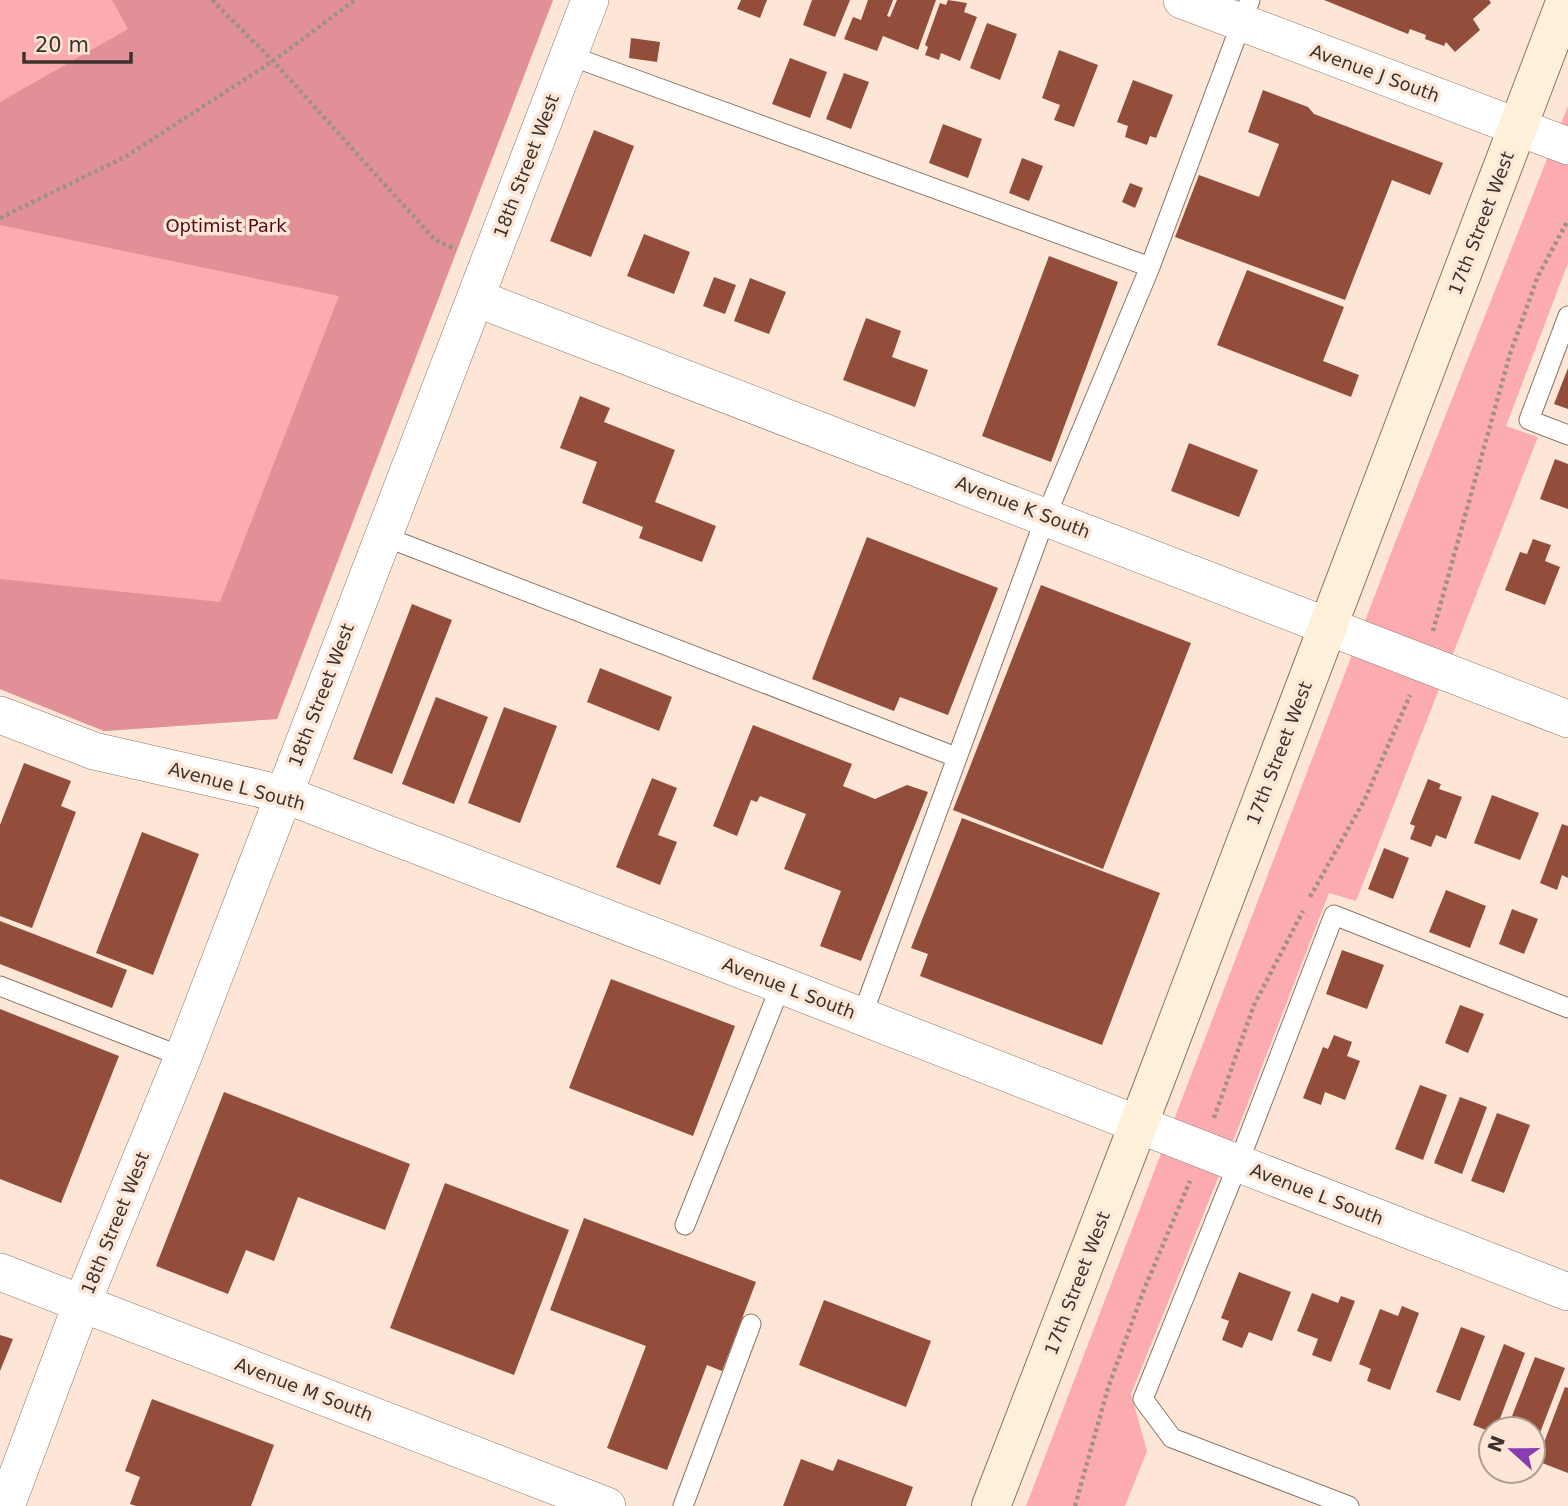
<svg xmlns="http://www.w3.org/2000/svg" width="1568" height="1506" font-family="'DejaVu Sans',sans-serif">
	<rect width="100%" height="100%" fill="#fde6d6"/>
	<path fill="#fcabb1" d="M0,0H553L277,719L104,731L0,689Z
		M1568,106V263L1506,426L1538,437L1356,901L1329,893L1239,1126L1131,1394L1147,1451L1125,1506H1026L1391,553Z"/>
	<path fill="#e29097" d="M112,0H553L277,719L104,731L0,689V579L220,602L339,296L0,225V102L128,29Z"/>
	<path fill="#934d3b" d="M741,0H767L760,18L737,9Z
		M812,0H850L835,37L803,25Z
		M868,0H893L887,16L890,17L897,0H936L918,50L883,36L877,51L844,39L853,17L861,20Z
		M948,0L967,3L964,12L977,17L960,61L941,53L939,60L925,55L928,47L925,45L940,3L946,5Z
		M1324,0H1489L1491,3L1473,19L1480,30L1455,52L1446,42L1444,46L1425,39L1426,35L1410,29L1408,34Z
		M987,23L1017,34L1000,80L970,68Z
		M631,38L660,42L657,62L629,58Z
		M1059,50L1098,65L1074,127L1054,120L1060,105L1042,98Z
		M790,58L827,72L810,118L772,104Z
		M844,73L869,82L851,129L826,119Z
		M1133,80L1173,95L1156,138L1150,136L1147,145L1125,137L1128,126L1117,122Z
		M1263,90L1308,107L1314,114L1443,163L1430,195L1392,180L1345,300L1175,237L1199,175L1259,197L1279,144L1248,132Z
		M943,124L982,139L968,178L929,163Z
		M594,130L634,146L591,257L550,241Z
		M1022,158L1043,166L1029,201L1009,193Z
		M1130,183L1143,188L1135,208L1122,202Z
		M644,234L690,252L674,294L627,276Z
		M1049,256L1118,282L1051,462L982,436Z
		M1247,270L1344,307L1323,361L1359,375L1351,397L1217,345Z
		M714,277L736,285L725,314L703,306Z
		M750,278L786,292L769,334L734,321Z
		M866,318L901,331L892,357L928,370L915,407L843,380Z
		M1568,368V409L1554,404Z
		M580,396L610,408L604,422L675,450L655,502L716,526L702,562L639,538L643,527L582,503L597,462L560,448Z
		M1189,443L1258,470L1239,517L1171,491Z
		M1555,459L1568,464V509L1540,499Z
		M867,537L998,588L948,715L900,697L894,711L812,679Z
		M1533,539L1551,545L1545,561L1560,567L1545,605L1505,590L1520,552L1527,554Z
		M1041,585L1191,643L1103,869L953,810Z
		M412,604L452,620L392,774L353,759Z
		M600,668L672,697L659,731L587,702Z
		M436,697L488,717L454,804L402,784Z
		M504,707L557,726L520,823L468,803Z
		M753,725L852,764L843,786L875,799L907,785L928,792L861,961L820,946L841,891L784,869L806,814L760,796L757,802L751,800L737,836L713,826Z
		M24,763L71,781L61,806L76,812L32,928L0,916V825Z
		M652,778L677,788L658,835L677,842L660,885L616,867Z
		M1428,779L1441,784L1439,789L1462,797L1446,839L1436,835L1431,847L1410,839L1415,826L1410,824Z
		M1492,795L1539,813L1520,860L1474,843Z
		M962,818L1160,893L1102,1045L920,976L928,954L911,948Z
		M1562,824L1568,826V878L1562,875L1557,890L1540,883Z
		M142,832L199,854L153,975L96,953Z
		M1384,848L1409,858L1393,899L1368,889Z
		M1446,890L1486,906L1470,948L1429,932Z
		M1512,909L1538,919L1524,954L1499,944Z
		M0,921L127,970L112,1008L0,964Z
		M1342,950L1384,965L1367,1009L1326,994Z
		M611,979L735,1026L693,1136L569,1088Z
		M1460,1005L1484,1014L1468,1053L1445,1043Z
		M0,1009L119,1056L61,1203L0,1179Z
		M1334,1035L1352,1042L1347,1056L1360,1061L1345,1100L1325,1092L1321,1105L1303,1098L1323,1047L1328,1049Z
		M1420,1085L1447,1095L1423,1160L1395,1149Z
		M224,1092L410,1164L385,1230L298,1197L274,1261L246,1250L228,1294L156,1266Z
		M1460,1097L1487,1107L1462,1174L1434,1163Z
		M1497,1113L1530,1125L1504,1193L1471,1181Z
		M445,1183L569,1230L514,1375L390,1328Z
		M584,1218L756,1282L722,1371L707,1365L667,1470L607,1448L646,1346L550,1310Z
		M1239,1272L1291,1292L1272,1341L1249,1332L1242,1348L1222,1340L1229,1321L1221,1318Z
		M1312,1293L1338,1303L1341,1296L1355,1301L1331,1362L1312,1355L1318,1339L1297,1331Z
		M824,1300L931,1341L906,1407L799,1365Z
		M1402,1306L1419,1313L1390,1390L1367,1381L1371,1369L1359,1364L1380,1309L1398,1316Z
		M1461,1327L1485,1336L1460,1401L1436,1392Z
		M0,1335L13,1339L0,1371Z
		M1504,1344L1525,1353L1496,1429H1491V1432L1473,1425Z
		M1535,1357L1565,1368L1536,1443L1533,1442V1429H1507Z
		M1565,1387L1568,1388V1473L1537,1461Z
		M152,1399L274,1445L251,1506H136L130,1504L140,1477L125,1471Z
		M801,1459L833,1471L838,1459L913,1487L906,1506H783Z"/>
	<g fill="none" stroke-linecap="round" stroke-linejoin="round">
		<defs>
			<path id="lane" d="M568,55L1150,267
				M1568,316L1529,420L1568,435
				M383,536L956,757
				M0,986L183,1057
				M862,1016L1046,516L1150,267L1250,0
				M685,1225L781,985
				M683,1506L751,1324
				M1349,1506L1172,1438L1143,1399L1238,1164L1334,915L1568,1008"/>
			<path id="street" d="M1182,0L1568,146
				M476,298L1568,719
				M0,715L94,751L283,794L781,985L1568,1292
				M0,1272L607,1506
				M6,1506L82,1303L183,1057L590,0"/>
			<path id="secondary" d="M991,1506L1152,1089L1566,0"/>
		</defs>
		<use href="#lane" stroke="#897567" stroke-width="21"/>
		<use href="#street" stroke="#897567" stroke-width="38"/>
		<use href="#secondary" stroke="#897567" stroke-width="40"/>
		<path stroke="#a19185" stroke-width="4.5" stroke-dasharray="3.5 3.5" stroke-linecap="butt" d="M212,0L273,61L435,240L456,249
			M0,218L125,157L273,61L355,0
			M1433,631L1510,354L1538,276L1568,220
			M1310,897L1365,799L1410,695
			M1214,1118L1254,1005L1303,911
			M1075,1506L1108,1388L1143,1292L1190,1181"/>
		<use href="#lane" stroke="#fff" stroke-width="19"/>
		<use href="#street" stroke="#fff" stroke-width="37"/>
		<use href="#secondary" stroke="#fff0d9" stroke-width="38"/>
	</g>
	<g text-anchor="middle" dominant-baseline="central" stroke-width="7" stroke-linejoin="round" paint-order="stroke">
		<g font-size="18" fill="#3b332d" stroke="#fde6d6">
			<text transform="translate(1375 73) rotate(20)">Avenue J South</text>
			<text transform="translate(526 166) rotate(-69)">18th Street West</text>
			<text transform="translate(1481 223) rotate(-69)">17th Street West</text>
			<text transform="translate(1023 507) rotate(21)">Avenue K South</text>
			<text transform="translate(321 695) rotate(-69)">18th Street West</text>
			<text transform="translate(1279 753) rotate(-69)">17th Street West</text>
			<text transform="translate(237 786) rotate(15)">Avenue L South</text>
			<text transform="translate(789 988) rotate(21)">Avenue L South</text>
			<text transform="translate(1317 1194) rotate(21)">Avenue L South</text>
			<text transform="translate(115 1223) rotate(-68)">18th Street West</text>
			<text transform="translate(1077 1283) rotate(-69)">17th Street West</text>
			<text transform="translate(304 1389) rotate(21)">Avenue M South</text>
		</g>
		<g font-size="18" fill="#510719" stroke="#fde6d6">
			<text x="226" y="225">Optimist Park</text>
		</g>
	</g>
	<g transform="translate(1512 1450) rotate(291)"><circle r="33" fill="#fde6d6" stroke="#af9e92" stroke-width="2"/>
	<path d="M0-5L12 26L0 18L-12 26Z" fill="#873daf"/>
	<text y="-10" font-size="19" font-weight="bold" text-anchor="middle" fill="#3b332d">N</text>
	</g>
	<path d="M24 52v10h107v-10" fill="none" stroke="#3b332d" stroke-width="3.5"/>
	<text x="35" y="52" font-size="21" fill="#3b332d" stroke="#fde6d6" stroke-width="5" paint-order="stroke">20 m</text>
</svg>
